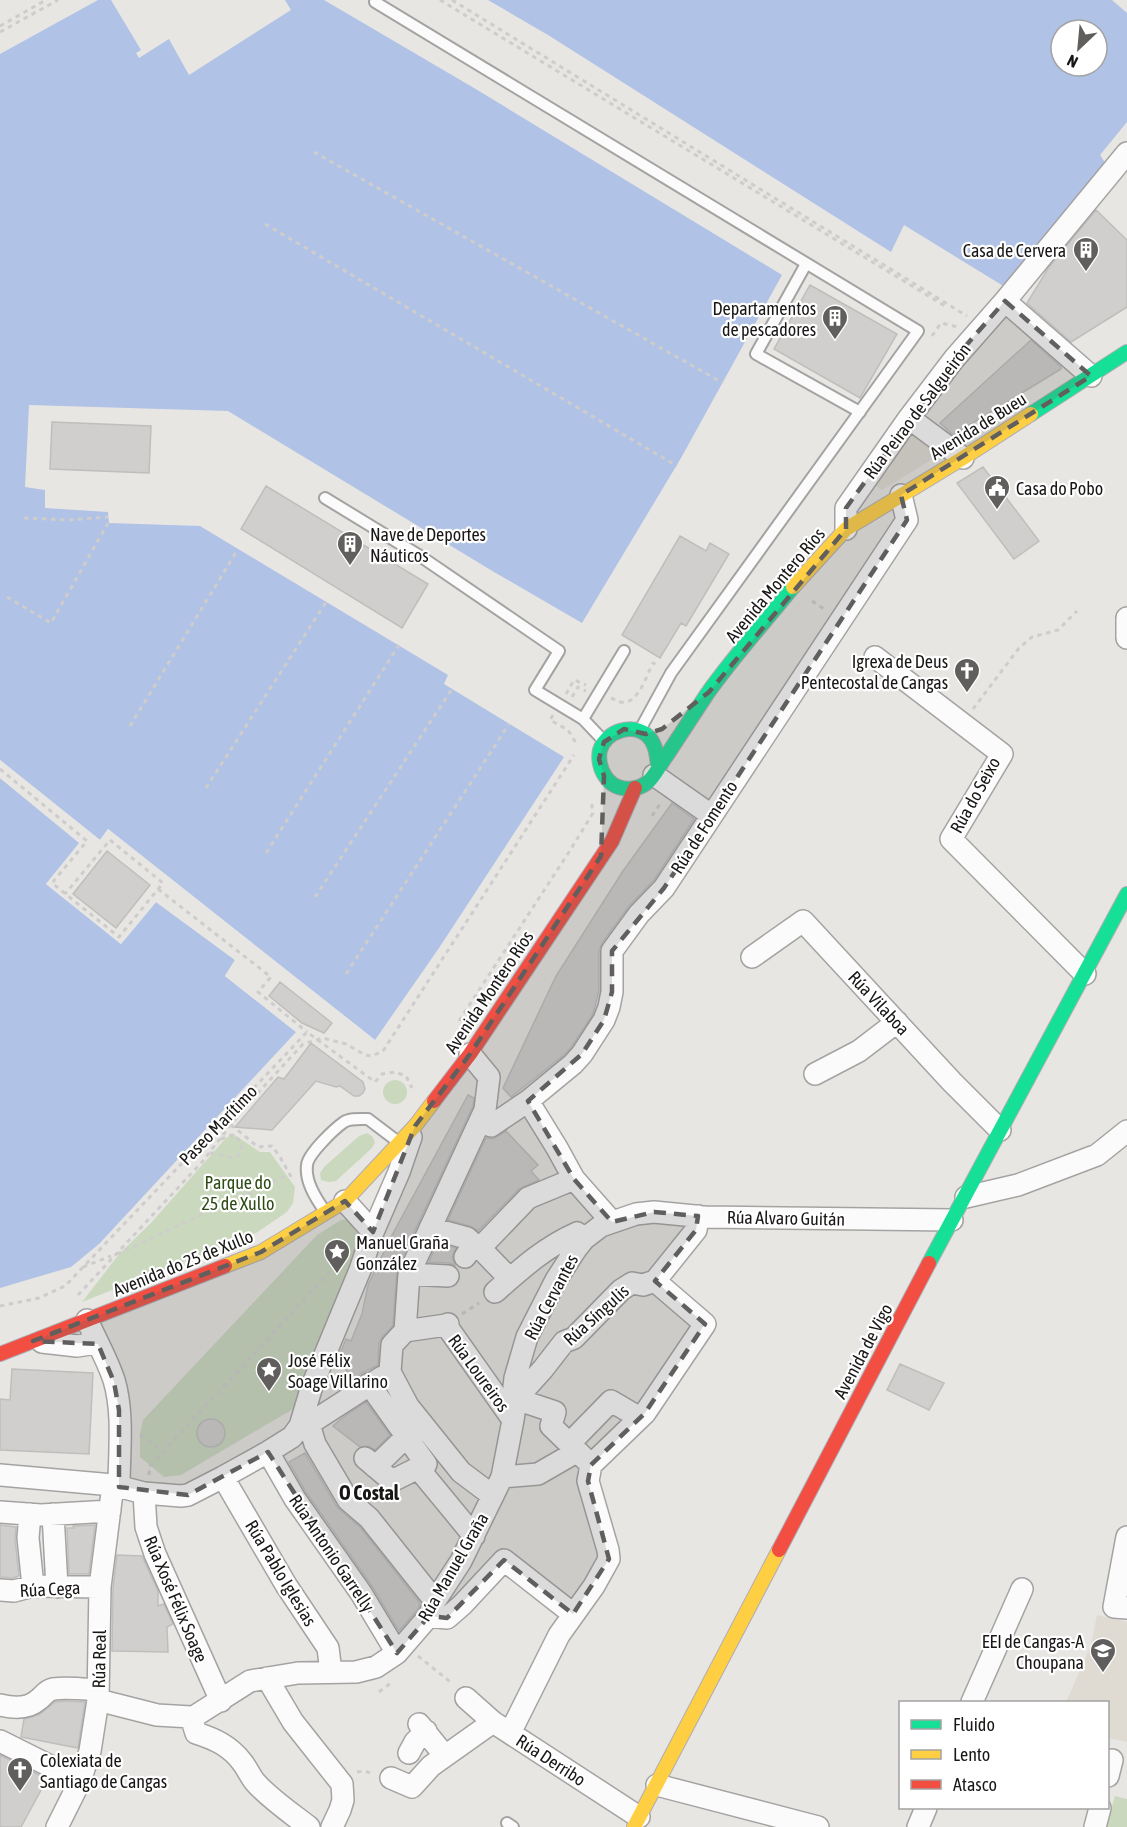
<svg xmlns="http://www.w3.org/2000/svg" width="1127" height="1827" font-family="'Asap Condensed',sans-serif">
	<rect width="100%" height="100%" fill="#e8e6e3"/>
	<path fill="#dfdad2" d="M912,435L939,455L882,490L874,484Z
		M1097,1615L1127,1622V1742L1108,1738V1702H1066L1091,1645Z"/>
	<path fill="#cad9be" d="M383 1092a12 12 0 1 1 24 0a12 12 0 1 1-24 0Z
		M367,1133L373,1137L375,1143L371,1149L336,1181L329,1182L321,1180L320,1173L324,1167L359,1136Z
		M233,1134L260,1152H270L295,1187L293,1203L287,1212L256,1233L82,1302L120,1253L150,1224L226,1138Z
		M351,1219L365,1232L351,1274L293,1409L181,1475L164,1477L140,1457V1434L143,1420L317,1235L341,1220Z
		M1115,1796L1127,1799V1827H1106Z"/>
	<path fill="#b0c2e6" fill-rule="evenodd" d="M98,0H111L141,50L136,53L139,58L169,39L189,75L291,10L285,0H324L474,88L782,275L681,458L582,623L494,572L228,411L29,405L25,487L45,490V508L108,512L109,523L200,526L448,675L444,684L564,757L439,948L375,1040L108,829L100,840L0,760V54Z
		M488,0H1112L1127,13V122L1100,155L1106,164L1005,287L904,225L891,252L548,35ZM1061,30H1097V66H1061Z
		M0,778L80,843L46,884L121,944L156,902L235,960L225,976L296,1032L99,1244L71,1267L0,1288Z"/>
	<path fill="#e8e6e3" d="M0,760L100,840L108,829L375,1040L370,1039L108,833L102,842H98L0,764Z
		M0,775L82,842V845L50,883L120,940L154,900L158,899L237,958L238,962L229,975L298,1030L299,1033L296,1032L225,976L235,960L156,902L121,944L46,884L79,843L0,778Z"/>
	<path fill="#d0cfce" stroke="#bfbebd" stroke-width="1.5" d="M1096,210L1127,240V307L1071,342L1027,303L1049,267Z
		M810,285L897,334L860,398L774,349Z
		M1031,340L1061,367V369L953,435L940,423Z
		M52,422L151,426L149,473L50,469Z
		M983,467L1039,541L1014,559L957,483Z
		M266,486L428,584L402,628L241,529Z
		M680,536L706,551L710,543L729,554L686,626L681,623L660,658L622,635Z
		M672,803L694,819L654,880L629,906L602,943L599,951V991L593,1014L572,1046L564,1055L511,1097L503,1088L556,976L623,871Z
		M107,851L150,885L116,928L73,894Z
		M280,982L332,1023L324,1033L302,1023L269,996Z
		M311,1043L363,1082L365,1089L363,1093L359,1096H354L340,1086L336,1087L316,1081L272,1130L235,1127L278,1077L284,1079Z
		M468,1095L474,1098L473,1106L397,1269L393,1326L383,1336L379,1343L378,1365L362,1373L353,1380L338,1359L346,1339L351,1341L362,1314L368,1285L391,1237Z
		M506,1131L538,1165L531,1171L539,1180L519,1189L478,1231L470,1226L448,1220L486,1138L493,1139Z
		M437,1243L456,1248L452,1257L455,1265L449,1263L429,1262Z
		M900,1364L944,1383L929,1410L887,1390Z
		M12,1369L93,1373L89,1454L0,1450V1399L10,1400Z
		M366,1402L390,1435L375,1450L368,1446L360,1447L333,1426L342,1418Z
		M197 1433a14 14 0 1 1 28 0a14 14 0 1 1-28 0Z
		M305,1453L337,1507L360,1527L420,1603L418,1609L399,1631L372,1586L306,1492L289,1462Z
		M0,1525L16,1527L15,1539L19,1576L13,1578L0,1577Z
		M95,1525L89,1574H69L67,1528H74L73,1526Z
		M117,1555L142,1556L158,1591V1606L164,1604L173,1624L167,1627L168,1652L112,1651L113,1588Z
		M64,1701L85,1702L78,1748L21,1737L24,1719L40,1714L55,1702Z
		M0,1755L47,1779L21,1827H0Z"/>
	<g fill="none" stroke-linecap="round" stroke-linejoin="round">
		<defs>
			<path id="lane" d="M375,2L918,331L671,673L641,728
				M806,264L756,354L860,412
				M325,498L420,556L559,651L535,690L583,719L602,739
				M583,719L624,651
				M324,1210C315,1197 305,1181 307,1165C308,1154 334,1129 344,1122C350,1118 360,1119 368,1119L397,1141
				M507,1823L513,1827"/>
			<path id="street" d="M1005,301L1091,376
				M909,418L963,458
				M846,529V508L909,418L954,359L1005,301L1127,153
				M1127,618V638
				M875,657L1002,754L951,839L1085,974
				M654,775L711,815
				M752,957L803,921L952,1082L1000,1130
				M815,1074L859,1051L897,1022
				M528,1101L557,1148L574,1179L612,1222
				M480,1122L491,1126L528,1101L573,1064L582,1054L604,1020L609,1007L612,992V951L639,914L664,888L907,520L901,495
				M966,1197L1018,1185L1097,1155L1127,1131
				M345,1201L373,1232
				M430,1228L467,1238L478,1248
				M480,1248L510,1279
				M465,1257L471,1248H480L528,1198L574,1179
				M409,1274L448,1276
				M495,1292C521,1269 545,1247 577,1233L584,1239
				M87,1320C96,1340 107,1359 114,1380C124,1413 119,1453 119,1487
				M446,1325L513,1420
				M405,1331L446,1325L448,1324
				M42,1342L77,1346L97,1343
				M390,1372L392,1345L405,1331L409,1274L485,1110L489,1077L470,1054
				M390,1372L408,1406L461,1472L493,1496
				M369,1384L426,1464L418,1468L474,1536
				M516,1399L543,1369L564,1342L574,1338L621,1290L632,1283L643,1285L655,1281L696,1230L698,1216
				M516,1399L555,1412L551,1426L579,1453
				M304,1415L309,1424L315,1444L348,1500L369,1518L435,1601
				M309,1424L382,1377
				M570,1443L611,1401L640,1418
				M268,1452L295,1499L361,1593L397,1653
				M365,1458L392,1481L418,1468
				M375,1467L406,1437
				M0,1475L113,1485L144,1493L181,1496L188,1495L223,1477L268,1452L292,1437L300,1426L312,1386L360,1270L373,1232L399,1172L411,1137
				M223,1477L286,1585L328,1648L331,1672
				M502,1477L538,1474L571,1455L579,1453L591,1465L645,1413L705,1324L655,1281
				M144,1493L146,1527L155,1554L221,1701
				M0,1512L41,1515L110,1511
				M30,1514L28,1538L33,1586
				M53,1514L57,1587
				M1127,1537L1114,1607L1127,1608
				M0,1590L14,1591L33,1586L100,1587
				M429,1616L447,1618L462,1605L504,1560L573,1614
				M267,1678L293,1722L342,1784L343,1800L340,1810L332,1827
				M466,1698L493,1722L639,1817
				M98,1700L157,1715L191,1717L195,1716L250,1681L298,1673L356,1672L376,1667L397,1653L429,1616L435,1601L461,1561L502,1477L513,1420L516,1399L514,1387L515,1378L527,1337L556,1280L576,1249L584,1239L601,1226L636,1214L654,1212L705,1217L952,1220
				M972,1702L1022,1589
				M0,1705C12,1708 28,1709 38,1700C44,1696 45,1691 53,1689C67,1687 83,1689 97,1690
				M191,1717L196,1733C215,1739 230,1746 242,1762C247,1768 250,1776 255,1782C270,1799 291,1813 309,1827
				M419,1724L445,1756
				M510,1733L559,1635L594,1586L609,1559L608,1550L588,1481L591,1465
				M0,1741L80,1781
				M409,1753L415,1742L426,1731
				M1108,1776L1112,1760
				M391,1778L412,1787L431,1766L493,1722
				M657,1785L818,1827
				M57,1827L80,1781L90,1751L98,1700L100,1587L113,1485
				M918,1827L926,1808
				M1095,1827L1100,1808"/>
			<path id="fast" d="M1031,414L1127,352
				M658,766C657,756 656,744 648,736C633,722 606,731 600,750C598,758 600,769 605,776C614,791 636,793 649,781C656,774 661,763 667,755C680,735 694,714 707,694C733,657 764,623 793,587
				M929,1263L1127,894"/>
			<path id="slow" d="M793,587L846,529L963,458L1031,414
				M225,1266L261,1252L345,1201L415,1126L434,1101
				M634,1827L779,1550"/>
			<path id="jam" d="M434,1101L470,1054L612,841L635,788
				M0,1354L225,1266
				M779,1550L929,1263"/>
		</defs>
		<use href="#lane" stroke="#a5a3a2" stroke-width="14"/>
		<use href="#street" stroke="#a5a3a2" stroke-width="24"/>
		<use href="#fast" stroke="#adacb6" stroke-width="16"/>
		<use href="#slow" stroke="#adacb6" stroke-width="16"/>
		<use href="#jam" stroke="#adacb6" stroke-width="16"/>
		<path stroke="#cecdcc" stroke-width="3" stroke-dasharray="4.5 4.5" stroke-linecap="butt" d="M440,0L945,306
			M452,0L967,316
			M0,26L46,0
			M0,32L58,0
			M314,152L723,383
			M265,224L677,466
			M932,336L941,323L958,327
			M24,518L68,520L108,517
			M7,597L51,623L108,523
			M812,601L824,609
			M566,694L574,680L586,685
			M572,697L578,687L586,691
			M611,698C614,699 616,701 620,702C638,706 646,676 653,663L659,666
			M973,709L1019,648L1032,637L1058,630L1077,611
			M553,715L550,720L568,730L576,743
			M130,726L238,549
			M0,769L87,841L52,883L119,937L163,883L110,840L65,894
			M206,788L326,602
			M652,816L660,804
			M266,853L399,645
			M158,889L271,977L258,992L307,1032
			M315,897L452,689
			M346,974L509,724
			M459,1021L569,852L593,813L591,800
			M224,1119L258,1147L272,1146L280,1157L293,1180
			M210,1153C225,1152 238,1169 242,1144L235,1135H232L221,1139
			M117,1254L290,1174
			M83,1267L111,1256
			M78,1295L202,1162L244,1108L303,1044L323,1038L346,1044L365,1055L372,1056L383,1051L574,755
			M0,1306L39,1298L65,1286L307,1032L375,1082L382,1074L395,1072L406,1076L412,1088
			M462,1314L479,1303
			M140,1435L164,1451
			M149,1475L150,1466L340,1261L342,1262
			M418,1656L453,1684
			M379,1692L392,1682
			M357,1772L364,1771L374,1774"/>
		<use href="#lane" stroke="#fcfbfb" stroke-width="10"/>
		<use href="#street" stroke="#fcfbfb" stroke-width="21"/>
		<use href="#fast" stroke="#16e098" stroke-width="14"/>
		<use href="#slow" stroke="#ffcf43" stroke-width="14"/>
		<use href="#jam" stroke="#f24e42" stroke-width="14"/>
	</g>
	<path fill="#615f5e" fill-opacity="0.2" stroke="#615f5e" stroke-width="4.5" stroke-dasharray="12 8" stroke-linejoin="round" d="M1005,301L1091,376L901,495L907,520L664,888L612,951V992L604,1020L582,1054L528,1101L574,1179L612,1222L654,1212L698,1216L696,1230L655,1281L705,1324L645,1413L591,1465L588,1481L609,1559L573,1614L504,1560L447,1618L429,1616L397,1653L268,1452L188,1495L119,1487V1410L114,1382L98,1344L33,1341L261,1252L345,1201L373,1232L415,1126L470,1054L601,856L604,776L599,759L604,742L624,729L646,734L662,729L709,692L846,529V508L954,359Z"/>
	<defs>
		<symbol id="building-pin" viewBox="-11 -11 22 30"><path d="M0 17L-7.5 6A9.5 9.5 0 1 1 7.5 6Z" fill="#615f5e" stroke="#fff"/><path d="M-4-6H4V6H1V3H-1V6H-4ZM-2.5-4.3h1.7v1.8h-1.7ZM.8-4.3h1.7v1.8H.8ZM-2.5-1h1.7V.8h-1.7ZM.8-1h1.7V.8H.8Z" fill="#fff"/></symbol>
		<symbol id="civic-pin" viewBox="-11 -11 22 30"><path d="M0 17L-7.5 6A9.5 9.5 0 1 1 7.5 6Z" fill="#615f5e" stroke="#fff"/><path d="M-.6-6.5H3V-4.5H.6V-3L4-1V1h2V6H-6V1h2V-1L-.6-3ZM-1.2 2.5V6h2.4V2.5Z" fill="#fff"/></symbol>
		<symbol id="church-pin" viewBox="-11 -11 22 30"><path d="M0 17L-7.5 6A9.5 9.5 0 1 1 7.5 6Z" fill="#615f5e" stroke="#fff"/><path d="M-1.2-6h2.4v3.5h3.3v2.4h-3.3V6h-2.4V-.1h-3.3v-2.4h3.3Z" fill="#fff"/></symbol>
		<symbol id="sight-pin" viewBox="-11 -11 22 30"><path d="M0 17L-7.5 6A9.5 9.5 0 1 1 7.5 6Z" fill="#615f5e" stroke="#fff"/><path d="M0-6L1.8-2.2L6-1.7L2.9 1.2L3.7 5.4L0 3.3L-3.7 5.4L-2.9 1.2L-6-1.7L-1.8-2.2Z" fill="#fff"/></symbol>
		<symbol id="school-pin" viewBox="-11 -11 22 30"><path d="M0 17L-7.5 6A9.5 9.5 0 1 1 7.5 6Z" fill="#615f5e" stroke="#fff"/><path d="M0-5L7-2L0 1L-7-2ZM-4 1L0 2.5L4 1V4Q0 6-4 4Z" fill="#fff"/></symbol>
	</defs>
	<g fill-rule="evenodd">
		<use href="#building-pin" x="1071" y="235" width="30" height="40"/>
		<use href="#building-pin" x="820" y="303" width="30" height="40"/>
		<use href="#civic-pin" x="982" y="473" width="30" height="40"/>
		<use href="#building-pin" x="335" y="529" width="30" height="40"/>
		<use href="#church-pin" x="952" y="656" width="30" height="40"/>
		<use href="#sight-pin" x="322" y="1237" width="30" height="40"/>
		<use href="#sight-pin" x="254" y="1355" width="30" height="40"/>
		<use href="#school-pin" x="1088" y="1636" width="30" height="40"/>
		<use href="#church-pin" x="5" y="1755" width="30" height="40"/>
	</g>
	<g text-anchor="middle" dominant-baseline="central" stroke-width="4.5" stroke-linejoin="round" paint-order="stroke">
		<g font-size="18" fill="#191716" stroke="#fff" text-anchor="start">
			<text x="1066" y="250" text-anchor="end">Casa de Cervera</text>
			<text x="816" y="308" text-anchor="end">Departamentos<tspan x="816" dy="21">de pescadores</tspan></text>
			<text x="1016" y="488">Casa do Pobo</text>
			<text x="370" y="534">Nave de Deportes<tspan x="370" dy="21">Náuticos</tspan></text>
			<text x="948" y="661" text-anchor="end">Igrexa de Deus<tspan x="948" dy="21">Pentecostal de Cangas</tspan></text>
			<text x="356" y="1242">Manuel Graña<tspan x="356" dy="21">González</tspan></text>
			<text x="288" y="1360">José Félix<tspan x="288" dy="21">Soage Villarino</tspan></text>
			<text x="1084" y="1641" text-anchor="end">EEI de Cangas-A<tspan x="1084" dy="21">Choupana</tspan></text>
			<text x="40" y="1760">Colexiata de<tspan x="40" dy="21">Santiago de Cangas</tspan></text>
		</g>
		<g font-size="18" fill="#191716" stroke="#fff">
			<text transform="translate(917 411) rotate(-53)">Rúa Peirao de Salgueirón</text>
			<text transform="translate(978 426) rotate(-32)">Avenida de Bueu</text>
			<text transform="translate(775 585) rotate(-50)">Avenida Montero Ríos</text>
			<text transform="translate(975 795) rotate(-61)">Rúa do Seixo</text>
			<text transform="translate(704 827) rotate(-57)">Rúa de Fomento</text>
			<text transform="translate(489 992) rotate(-56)">Avenida Montero Ríos</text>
			<text transform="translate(879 1003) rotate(47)">Rúa Vilaboa</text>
			<text transform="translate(218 1125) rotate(-46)">Paseo Marítimo</text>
			<text transform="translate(786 1218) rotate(1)">Rúa Alvaro Guitán</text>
			<text transform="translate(183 1263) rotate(-22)">Avenida do 25 de Xullo</text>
			<text transform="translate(551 1297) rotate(-62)">Rúa Cervantes</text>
			<text transform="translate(596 1315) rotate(-42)">Rúa Síngulis</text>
			<text transform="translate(863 1351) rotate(-62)">Avenida de Vigo</text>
			<text transform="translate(479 1373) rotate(54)">Rúa Loureiros</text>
			<text transform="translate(332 1553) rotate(56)">Rúa Antonio Garrelly</text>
			<text transform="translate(453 1567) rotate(-60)">Rúa Manuel Graña</text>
			<text transform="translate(281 1573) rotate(59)">Rúa Pablo Iglesias</text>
			<text transform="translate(50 1589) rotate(-3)">Rúa Cega</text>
			<text transform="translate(176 1599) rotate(67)">Rúa Xosé Félix Soage</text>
			<text transform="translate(99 1659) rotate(-89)">Rúa Real</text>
			<text transform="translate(551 1760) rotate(33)">Rúa Derribo</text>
		</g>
		<g font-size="18" fill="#2d4c15" stroke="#fff">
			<text x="238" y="1182">Parque do<tspan x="238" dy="21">25 de Xullo</tspan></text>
		</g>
		<g font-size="20" font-weight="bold" fill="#191716" stroke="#fff">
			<text x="369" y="1492">O Costal</text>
		</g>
	</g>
	<rect x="899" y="1701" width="210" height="108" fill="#ffffff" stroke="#a3a2a2" stroke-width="1.5"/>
	<rect x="911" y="1720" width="30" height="9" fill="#16e098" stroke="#a3a2a2" stroke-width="1.5"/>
	<text x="953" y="1731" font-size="18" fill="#191716">Fluido</text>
	<rect x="911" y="1750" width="30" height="9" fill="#ffcf43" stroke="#a3a2a2" stroke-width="1.5"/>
	<text x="953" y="1761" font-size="18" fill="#191716">Lento</text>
	<rect x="911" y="1780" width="30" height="9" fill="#f24e42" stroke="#a3a2a2" stroke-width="1.5"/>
	<text x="953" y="1791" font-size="18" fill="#191716">Atasco</text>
	<g transform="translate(1079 48) rotate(206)"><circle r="28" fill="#ffffff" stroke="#a3a2a2" stroke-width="1.5"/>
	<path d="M0-4.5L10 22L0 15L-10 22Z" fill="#615f5e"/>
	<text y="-9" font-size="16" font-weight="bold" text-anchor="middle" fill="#191716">N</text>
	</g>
</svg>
